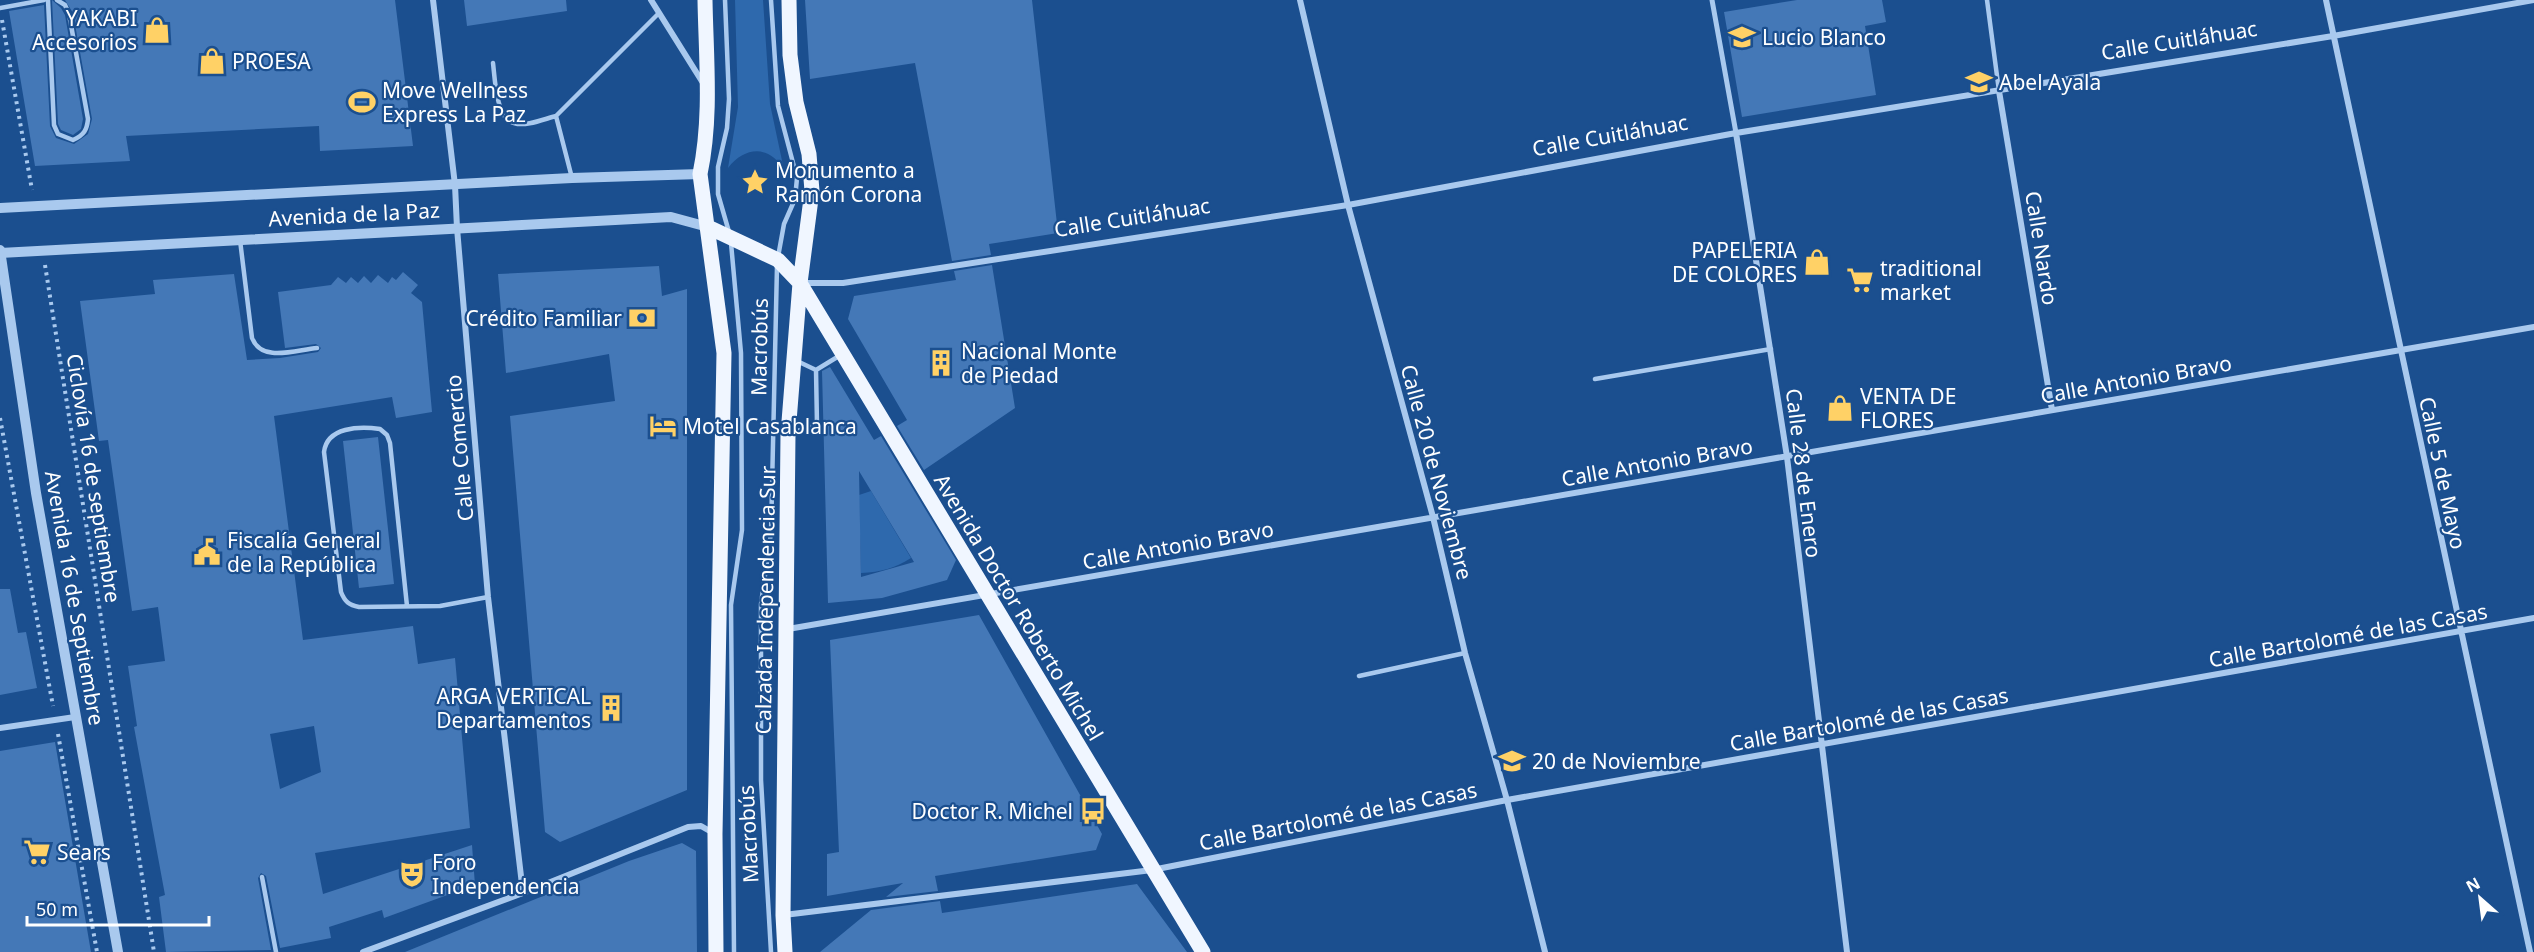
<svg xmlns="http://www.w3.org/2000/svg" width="2534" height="952" font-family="'Noto Sans',sans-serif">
	<rect width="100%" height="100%" fill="#1b4f8f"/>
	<path fill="#2e69ad" d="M735,0H763L770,104L784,170C770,145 745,146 728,168L738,107Z
		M871,491L911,558C895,568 881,572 861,573L859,495Z"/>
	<path fill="#4478b7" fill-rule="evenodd" d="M52,0L61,8L65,15L83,119L81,129L73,135L61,130L58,124Z
		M65,0H395L413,146L320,151L319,126L126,136L130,161L35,166L9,11L44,5L50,126L56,138L74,144L88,134L92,119L73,13Z
		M464,0H566L567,11L467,26Z
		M805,0H1032L1058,233L989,244L991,255L952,261L915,63L810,79Z
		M1797,0H1882L1886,22L1865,26L1876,95L1742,117L1724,12Z
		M992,265L1015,408L924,470L897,426L907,420L848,319L854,296L956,280L954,271Z
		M659,266L662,296L687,289V790L560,842L545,832L510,416L615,401L609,354L506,373L498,274Z
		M403,272L418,285L411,293L422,302L432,412L396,418L392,397L274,416L303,640L413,626L418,664L455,658L470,828L315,853L323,894L472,845L475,885L384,918L382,910L329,927L331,938L280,948L266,876L261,873L258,878L271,950L166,952L159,897L165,895L134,727L137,726L128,666L165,661L158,607L132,611L108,440L99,441L80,301L155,294L153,280L234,274L247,360L280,358L318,352L321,348L316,344L285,348L278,292L331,285L338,277L346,283L351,277L358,283L364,276L371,283L378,275L388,283L392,277L396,280ZM314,726L321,772L280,789L270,734Z
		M830,367L874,440L881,436L956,560L947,580L882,598L828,603L822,371ZM859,471L914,562L861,577Z
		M378,437L394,584L359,588L343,441Z
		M0,589H10L18,633L26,632L37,688L0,695Z
		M979,615L1102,834L1096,850L935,876L938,891L886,897L903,883L827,896V854L839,852L830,640Z
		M55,742L91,952H0V751Z
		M682,843L696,851L697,952H405L629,861Z
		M1137,884L1187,952H820L871,910L940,901L942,913Z"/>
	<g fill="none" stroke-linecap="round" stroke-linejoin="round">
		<path stroke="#a9c9ee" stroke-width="4" stroke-dasharray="3 4.5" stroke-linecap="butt" d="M2,20L32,190
			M45,265L154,952
			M0,418L53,706
			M58,734L97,952"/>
		<path stroke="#a9c9ee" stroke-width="4.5" d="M48,0L54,125L58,134L73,140C84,135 87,130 88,119L69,14L65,5L57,0
			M725,0L729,99L727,128L718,167V194L729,232
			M771,0L778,106L797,178L795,199L784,224L778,257
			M1987,0L1999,91
			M0,8L44,0
			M493,63C495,79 496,119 514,123C526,127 544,119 556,116L572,178
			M556,116L659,13
			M240,240L252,338C262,363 295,350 317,348
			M731,243L741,353L742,530L731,605L734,952
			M797,361L816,370
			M1595,379L1771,349
			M791,433L817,425L816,370L839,356
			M407,606L390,443L387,435L380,429C359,426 327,427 324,452L341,592C345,602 349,605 359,607L440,606L488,597
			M1359,676L1465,653
			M262,877L276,952
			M771,952L761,780V604L771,533L777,266"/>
		<path stroke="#a9c9ee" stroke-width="5" d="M1712,0L1736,133"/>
		<path stroke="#a9c9ee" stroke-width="6" d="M433,0L455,185L457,228L488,597L523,893
			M651,0L703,83
			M1300,0L1348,205L1433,517L1465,653L1507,800L1545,952
			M2326,0L2530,952
			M1999,91L2052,410
			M1736,133L1787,457L1847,952
			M803,283H843L1348,205L1736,133L2333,36L2534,0
			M788,629L2534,327
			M0,728L75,717
			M784,915L1152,870L1507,800L2534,618
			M363,952L523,893L688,827L701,826L715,834"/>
		<path stroke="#a9c9ee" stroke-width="10" d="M0,208L572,178L700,174
			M0,250L36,493L118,952
			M0,253L671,217L708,227"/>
		<path stroke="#f0f6ff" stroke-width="15" d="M705,0C706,58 712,117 700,174L724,353L715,834L716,952
			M708,227L778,260L800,283L1203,952
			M785,952L783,915L788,434L800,283L812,191L809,154L796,102L790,55L789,0"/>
	</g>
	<defs>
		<symbol id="shop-bare" viewBox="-9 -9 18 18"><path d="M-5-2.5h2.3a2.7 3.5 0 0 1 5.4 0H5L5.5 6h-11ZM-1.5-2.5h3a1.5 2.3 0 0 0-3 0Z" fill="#ffd166" stroke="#1b4f8f" stroke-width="2.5" paint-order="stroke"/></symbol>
		<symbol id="school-bare" viewBox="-9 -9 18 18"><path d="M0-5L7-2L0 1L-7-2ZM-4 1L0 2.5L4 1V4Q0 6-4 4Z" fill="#ffd166" stroke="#1b4f8f" stroke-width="2.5" paint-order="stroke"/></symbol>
		<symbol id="stadium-bare" viewBox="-9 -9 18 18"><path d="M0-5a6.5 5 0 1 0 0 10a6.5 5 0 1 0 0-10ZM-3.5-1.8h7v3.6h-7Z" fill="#ffd166" stroke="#1b4f8f" stroke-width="2.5" paint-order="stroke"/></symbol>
		<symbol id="sight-bare" viewBox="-9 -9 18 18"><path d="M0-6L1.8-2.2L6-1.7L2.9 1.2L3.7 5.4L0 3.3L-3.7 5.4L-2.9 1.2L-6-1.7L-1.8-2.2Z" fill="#ffd166" stroke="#1b4f8f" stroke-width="2.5" paint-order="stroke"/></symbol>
		<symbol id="supermarket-bare" viewBox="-9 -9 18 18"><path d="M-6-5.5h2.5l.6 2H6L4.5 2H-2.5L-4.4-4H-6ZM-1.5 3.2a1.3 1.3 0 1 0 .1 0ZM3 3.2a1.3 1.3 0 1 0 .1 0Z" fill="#ffd166" stroke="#1b4f8f" stroke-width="2.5" paint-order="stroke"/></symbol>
		<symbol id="bank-bare" viewBox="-9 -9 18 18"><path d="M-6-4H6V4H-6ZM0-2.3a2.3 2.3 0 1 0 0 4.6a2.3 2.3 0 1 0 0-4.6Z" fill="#ffd166" stroke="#1b4f8f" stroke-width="2.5" paint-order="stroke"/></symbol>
		<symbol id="building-bare" viewBox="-9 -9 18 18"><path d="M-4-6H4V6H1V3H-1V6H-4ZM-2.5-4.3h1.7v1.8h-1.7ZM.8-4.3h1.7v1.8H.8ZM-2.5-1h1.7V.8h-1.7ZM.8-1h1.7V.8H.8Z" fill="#ffd166" stroke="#1b4f8f" stroke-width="2.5" paint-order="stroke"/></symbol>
		<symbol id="hotel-bare" viewBox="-9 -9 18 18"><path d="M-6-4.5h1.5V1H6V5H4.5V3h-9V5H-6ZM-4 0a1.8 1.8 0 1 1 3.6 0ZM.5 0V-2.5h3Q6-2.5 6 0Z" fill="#ffd166" stroke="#1b4f8f" stroke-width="2.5" paint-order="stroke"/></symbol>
		<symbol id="civic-bare" viewBox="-9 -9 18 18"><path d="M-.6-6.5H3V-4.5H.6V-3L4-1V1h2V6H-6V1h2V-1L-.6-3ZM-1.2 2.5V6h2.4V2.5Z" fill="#ffd166" stroke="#1b4f8f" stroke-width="2.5" paint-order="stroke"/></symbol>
		<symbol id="bus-bare" viewBox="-9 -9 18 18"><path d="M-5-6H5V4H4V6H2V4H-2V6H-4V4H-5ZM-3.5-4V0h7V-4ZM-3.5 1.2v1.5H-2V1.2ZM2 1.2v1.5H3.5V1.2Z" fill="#ffd166" stroke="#1b4f8f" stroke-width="2.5" paint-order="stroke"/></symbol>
		<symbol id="theatre-bare" viewBox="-9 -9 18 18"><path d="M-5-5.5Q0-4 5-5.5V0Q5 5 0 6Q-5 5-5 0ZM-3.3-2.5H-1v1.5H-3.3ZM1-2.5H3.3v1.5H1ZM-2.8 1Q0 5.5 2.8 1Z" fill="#ffd166" stroke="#1b4f8f" stroke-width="2.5" paint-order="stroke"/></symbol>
	</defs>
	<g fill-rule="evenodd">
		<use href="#shop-bare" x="138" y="11" width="38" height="38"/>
		<use href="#school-bare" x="1723" y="18" width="38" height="38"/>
		<use href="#shop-bare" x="193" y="42" width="38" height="38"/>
		<use href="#school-bare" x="1960" y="63" width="38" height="38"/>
		<use href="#stadium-bare" x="343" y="83" width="38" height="38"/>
		<use href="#sight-bare" x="736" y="163" width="38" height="38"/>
		<use href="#shop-bare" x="1798" y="243" width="38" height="38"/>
		<use href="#supermarket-bare" x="1841" y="261" width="38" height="38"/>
		<use href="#bank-bare" x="623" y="299" width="38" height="38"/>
		<use href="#building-bare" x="922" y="344" width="38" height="38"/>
		<use href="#shop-bare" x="1821" y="389" width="38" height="38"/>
		<use href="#hotel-bare" x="644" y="407" width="38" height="38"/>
		<use href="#civic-bare" x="188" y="533" width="38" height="38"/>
		<use href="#building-bare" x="592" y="689" width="38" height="38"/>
		<use href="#school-bare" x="1493" y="742" width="38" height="38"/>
		<use href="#bus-bare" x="1074" y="792" width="38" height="38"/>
		<use href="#supermarket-bare" x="18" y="833" width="38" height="38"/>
		<use href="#theatre-bare" x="393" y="855" width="38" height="38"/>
	</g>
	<g text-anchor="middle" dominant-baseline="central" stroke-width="4.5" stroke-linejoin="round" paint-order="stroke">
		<g font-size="21" fill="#fff" stroke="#1b4f8f" text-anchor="start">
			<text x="137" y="18" text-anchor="end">YAKABI<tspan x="137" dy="24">Accesorios</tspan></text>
			<text x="1762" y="37">Lucio Blanco</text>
			<text x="232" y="61">PROESA</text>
			<text x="1999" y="82">Abel Ayala</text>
			<text x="382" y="90">Move Wellness<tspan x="382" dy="24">Express La Paz</tspan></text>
			<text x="775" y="170">Monumento a<tspan x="775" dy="24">Ramón Corona</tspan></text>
			<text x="1797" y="250" text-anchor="end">PAPELERIA<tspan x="1797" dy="24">DE COLORES</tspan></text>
			<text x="1880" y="268">traditional<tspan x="1880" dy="24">market</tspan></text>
			<text x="622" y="318" text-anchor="end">Crédito Familiar</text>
			<text x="961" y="351">Nacional Monte<tspan x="961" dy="24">de Piedad</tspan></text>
			<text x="1860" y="396">VENTA DE<tspan x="1860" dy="24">FLORES</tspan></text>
			<text x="683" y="426">Motel Casablanca</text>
			<text x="227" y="540">Fiscalía General<tspan x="227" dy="24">de la República</tspan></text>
			<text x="591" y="696" text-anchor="end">ARGA VERTICAL<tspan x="591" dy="24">Departamentos</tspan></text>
			<text x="1532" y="761">20 de Noviembre</text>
			<text x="1073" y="811" text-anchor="end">Doctor R. Michel</text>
			<text x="57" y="852">Sears</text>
			<text x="432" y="862">Foro<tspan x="432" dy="24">Independencia</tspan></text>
		</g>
		<g font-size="21" fill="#fff" stroke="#1b4f8f">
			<text transform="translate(2179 40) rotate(-9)">Calle Cuitláhuac</text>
			<text transform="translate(1610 135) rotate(-10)">Calle Cuitláhuac</text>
			<text transform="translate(354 214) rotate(-3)">Avenida de la Paz</text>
			<text transform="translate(1132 217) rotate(-9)">Calle Cuitláhuac</text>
			<text transform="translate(2042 248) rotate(81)">Calle Nardo</text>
			<text transform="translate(759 347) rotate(-89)">Macrobús</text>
			<text transform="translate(2136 379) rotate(-10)">Calle Antonio Bravo</text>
			<text transform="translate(459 448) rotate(-95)">Calle Comercio</text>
			<text transform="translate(1657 462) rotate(-10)">Calle Antonio Bravo</text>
			<text transform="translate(1437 472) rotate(75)">Calle 20 de Noviembre</text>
			<text transform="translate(1804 473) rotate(83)">Calle 28 de Enero</text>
			<text transform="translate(2443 473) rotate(78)">Calle 5 de Mayo</text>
			<text transform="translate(94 478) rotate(81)">Ciclovía 16 de septiembre</text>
			<text transform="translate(1178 545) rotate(-10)">Calle Antonio Bravo</text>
			<text transform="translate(75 598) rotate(80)">Avenida 16 de Septiembre</text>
			<text transform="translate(765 600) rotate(-89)">Calzada Independencia Sur</text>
			<text transform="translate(1019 607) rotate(59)">Avenida Doctor Roberto Michel</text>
			<text transform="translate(2348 635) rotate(-10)">Calle Bartolomé de las Casas</text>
			<text transform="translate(1869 719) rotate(-10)">Calle Bartolomé de las Casas</text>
			<text transform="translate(1338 816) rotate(-11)">Calle Bartolomé de las Casas</text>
			<text transform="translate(748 834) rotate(-93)">Macrobús</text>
		</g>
	</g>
	<g transform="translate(2480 898) rotate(332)" stroke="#1b4f8f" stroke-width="4.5" paint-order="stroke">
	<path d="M0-4.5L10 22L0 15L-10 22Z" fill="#ffffff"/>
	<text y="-9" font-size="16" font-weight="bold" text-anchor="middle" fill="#ffffff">N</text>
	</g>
	<path d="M27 916v9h182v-9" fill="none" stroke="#ffffff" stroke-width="3"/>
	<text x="36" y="916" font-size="18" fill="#ffffff" stroke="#1b4f8f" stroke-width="4.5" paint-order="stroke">50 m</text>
</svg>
